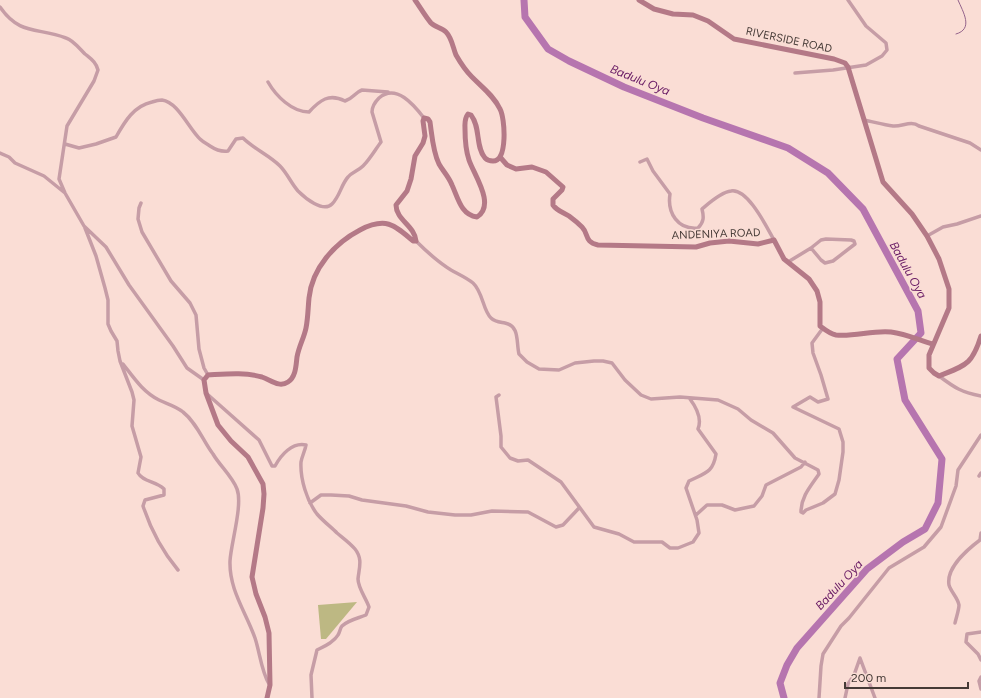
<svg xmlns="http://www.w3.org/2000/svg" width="981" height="698" font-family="Figtree,sans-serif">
	<rect width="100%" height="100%" fill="#faddd5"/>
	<path fill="#bdb883" d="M357,602L326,639H321L318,605Z"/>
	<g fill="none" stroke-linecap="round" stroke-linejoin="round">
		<path stroke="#94638b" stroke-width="1" d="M956,34C974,29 963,12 958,0"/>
		<path stroke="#b675af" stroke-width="7" d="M524,0L525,17L548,49L569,61L624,87L703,118L788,148L828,173L863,209L918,311L921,333L897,359L905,400L942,459L938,503L925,529L903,542L867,569L797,648L787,665L780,683L784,698"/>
		<path stroke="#c69da6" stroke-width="3.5" d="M0,7C20,36 38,27 66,38C73,40 80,49 85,54C91,59 96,62 98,70L94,81L67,126L59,179L65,193L84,226L106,247L129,285L173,346L187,368L204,380
			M795,73L833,70L866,65L882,56L887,50L886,43L866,26L848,0
			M268,82C276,96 292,112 309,112C320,100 329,93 345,101C354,98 354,93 362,90L388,92
			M864,120C874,122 884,125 893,126C902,127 911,120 919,126L970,143L981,150
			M65,144L79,148L96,144L116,137C125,121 134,106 152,102C155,101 159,100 162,100C178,102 189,129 200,139C203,142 207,144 210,146C216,150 221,152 228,151L236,139L243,138C254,149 269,155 280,166C287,173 291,183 298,191C305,198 323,213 332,204C340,196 341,185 348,177C352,172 358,171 363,166C370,159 375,150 381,142L372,112C372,106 375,102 379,98C396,83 414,105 424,118
			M0,153L9,157L15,163L44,176L65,193
			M640,162L647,159L653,171L670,194C667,213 678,230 698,228C704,222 704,217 702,209C709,203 721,192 731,191C748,188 767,228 774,240
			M141,203L139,208L138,219L142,232L171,281L190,303L196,315L199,349L204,368L208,375
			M85,228L96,256L105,288L108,300V324L111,331L117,341L118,351L120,361L132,392L134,400L132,426L141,457L138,473C143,482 156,481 164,489V495L145,500L143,506C151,530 162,551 178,570
			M927,236L943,227L957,224L981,216
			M416,241C427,252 438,262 451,270C458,274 467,278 473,283C483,292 483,311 491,318C495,322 500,322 505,323C520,326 516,342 519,354L527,362L539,369L559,370L575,363L594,361H603L612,363L625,380L641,395L651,399L680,397L718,400L738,409L751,420L773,433L795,458L818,470L819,474C810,487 801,497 801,512L803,513L806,510L823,503L835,494L839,480L843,452V442L839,429L793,407L810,397L818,402L828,399L821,375L813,353L812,343L823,328
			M788,262L811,248L821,260L825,263L833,261L855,244L854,241L851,240L826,239L821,240L811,248
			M123,364C134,378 143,392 159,400C167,404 176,406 183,412C197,423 203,441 213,454C220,466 232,476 237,489C243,505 231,543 230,561C229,590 246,612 255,638C260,653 261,670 269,684
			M939,376C955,388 961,392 981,396
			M206,393L259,440L272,466H275C281,455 292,442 306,445C305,451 302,456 301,462C300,479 307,501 317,514C323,521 331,527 337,533C343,538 350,543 355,549C363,559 359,568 358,579C358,588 366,598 369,607L366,615C359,618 348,620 342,626C340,628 340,632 338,635C334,642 325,646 317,650L311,675L312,698
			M499,395L496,397L501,436V447L510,458L518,461L528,460L561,482L594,527L619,534L634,542H662L670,548H678L693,542L699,533L697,520L686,488L689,481C705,473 713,473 716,454L698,429C702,419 696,407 690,399
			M979,476L981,473
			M310,503L321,495H331L349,496L362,500L406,506L428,512L455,515H471L492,511L528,512L556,527L563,525L579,508
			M696,515L707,505H722L735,510L754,506L762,496L766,485L801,467L805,462
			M955,623C956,618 959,610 959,605C958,598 951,592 949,585C946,568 968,549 980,540L981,533
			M981,632L967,634L966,642L978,654L981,660
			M981,677L979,681L981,689
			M819,698L821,666L823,654L841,626L849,618L889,568L924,547L941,527L956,486L958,470L981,435
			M845,698L848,684L854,675L860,658L875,698"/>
		<path stroke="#b47987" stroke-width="5" d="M639,0L654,9L673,14L693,15L708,21L734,39L834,59L845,63L848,67L883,182L912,214L927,236L939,259L949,289V308L929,355V368L934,373L939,376C966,365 972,365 981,336
			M500,157L507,165L516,169L532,167L546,172L563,187L562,190L553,199V205C557,211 563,212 569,216C573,219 578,223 582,227C589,234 584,242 598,245L696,247L710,243L729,241L758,244L774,240L784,259L809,279L817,291L820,302V326C824,329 830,334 836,335C854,337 873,330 891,332C906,334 919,340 933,344
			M267,698L270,685L269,633L265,617L256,594L252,577L263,508L264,494L263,484L248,457L231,441L218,425L206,393L204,380L208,375C226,374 245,372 262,377C271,380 279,388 288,382C296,377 296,365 297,357C299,346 304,338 306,328C308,318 308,308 309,298C312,268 335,243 360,230C385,217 394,224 413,241H416C415,226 396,220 396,205L407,191L411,179L415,156L423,143L425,136L423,121L424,118L428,119L430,122C432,136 433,152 439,164C443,171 449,177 452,185C458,198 461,215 477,217C496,205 474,175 469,160C466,151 465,139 465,129C465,124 464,119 468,114L471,115C481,128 475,146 485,158C487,160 490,161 493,161C508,161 505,118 500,109C494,96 482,87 472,77C466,71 460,62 456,55C453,48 452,38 446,32C442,28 435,27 431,23C425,16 420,7 415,0"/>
	</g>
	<g text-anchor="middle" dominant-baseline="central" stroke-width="3" stroke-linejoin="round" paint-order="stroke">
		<g font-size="11" fill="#453a36" stroke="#faddd5">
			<text transform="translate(789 40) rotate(12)">RIVERSIDE ROAD</text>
			<text transform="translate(716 234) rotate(-2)">ANDENIYA ROAD</text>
		</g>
		<g font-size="12" font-style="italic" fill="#681a64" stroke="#faddd5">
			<text transform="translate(640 80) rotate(22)">Badulu Oya</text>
			<text transform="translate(908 270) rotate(61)">Badulu Oya</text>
			<text transform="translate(839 585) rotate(-47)">Badulu Oya</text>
		</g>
	</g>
	<path d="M845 682v6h123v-6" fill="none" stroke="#453a36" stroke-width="2"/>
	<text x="851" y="682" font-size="12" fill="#453a36" stroke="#faddd5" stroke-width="3" paint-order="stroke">200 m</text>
</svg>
